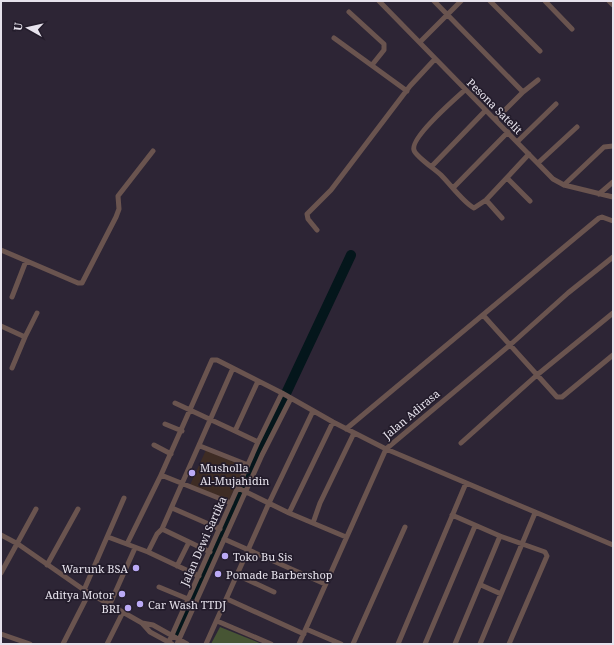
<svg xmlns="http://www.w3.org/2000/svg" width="614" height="645" font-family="'Noto Serif',serif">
	<rect width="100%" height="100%" fill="#2d2535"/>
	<path fill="#3e2c24" d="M206,450L245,467L229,500L190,485Z"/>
	<path fill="#475534" d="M220,627L262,644H211Z"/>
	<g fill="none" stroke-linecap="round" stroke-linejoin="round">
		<path stroke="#04161b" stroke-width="10" d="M177,635L243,485L351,255"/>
		<path stroke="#6a544f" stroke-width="5" d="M379,1L553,179L564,185L613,197
			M434,1L523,92L496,119
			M490,1L540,51
			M545,1L572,29
			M609,1L613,5
			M349,12L384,44V50L372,65
			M334,38L407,91
			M420,42L461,1
			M465,90C455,99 410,138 414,150C415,156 436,170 441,175C450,184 464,203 474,208L486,200L529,154
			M523,92L538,80
			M517,142L556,104
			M538,163L577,127
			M432,166L485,111
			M507,178L530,201
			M564,185L604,147L613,146
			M453,188L508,132
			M599,194L613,182
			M486,200L502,218
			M317,230L308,219L307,214L331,190L410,86L435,59
			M1,250L78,283H82L116,217L119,209L118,196L153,151
			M12,297L26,261
			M483,315L557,397H562L613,355
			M1,326L25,337L12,368
			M25,337L37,313
			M175,403L235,431
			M165,424L182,431
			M346,429L599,218L602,217L613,221
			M258,442L235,431L258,381
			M461,443L537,375L613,313
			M154,445L171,454
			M200,446L248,465
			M161,475L231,503
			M238,488L289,513L346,537
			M172,508L220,529
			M289,513L333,422
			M452,515L500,536L455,644
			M313,523L320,503L354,433
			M162,529L210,552
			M1,535L18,544L84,590L142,623L150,632L172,644
			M500,536L545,552L547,556L509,644
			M108,537L148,552L199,576
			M224,539L325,584
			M127,544L161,475L212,360H217L282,393
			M148,552L157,534L162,529L233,368
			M47,565L78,509
			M177,566L189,542
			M1,573L36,509
			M237,575L274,592
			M481,585L501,594
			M159,587L188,599
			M84,590L124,498
			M227,599L304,634
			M110,604L135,548
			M217,621L271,644
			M142,623L153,625L187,644
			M306,629L341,644
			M1,634L30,644
			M63,644L89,593
			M107,644L123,612
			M168,644L258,442L282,393L333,422L386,449L613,545
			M177,644L262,455L291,398
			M206,644L269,503L313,411
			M299,644L386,449L510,345L568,293L613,257
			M353,644L405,527
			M398,644L466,483
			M425,644L475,526
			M480,644L535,513"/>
	</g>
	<g fill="#bbaaf6" stroke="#231c2b" stroke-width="1.5">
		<circle cx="192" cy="473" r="4"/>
		<circle cx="225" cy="556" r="4"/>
		<circle cx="136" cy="568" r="4"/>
		<circle cx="218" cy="574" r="4"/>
		<circle cx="122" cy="594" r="4"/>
		<circle cx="140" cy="604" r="4"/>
		<circle cx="128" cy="608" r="4"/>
	</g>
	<g text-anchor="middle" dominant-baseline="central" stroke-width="3.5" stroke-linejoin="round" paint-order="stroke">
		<g font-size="11" fill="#e6e2ec" stroke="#231c2b">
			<text transform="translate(495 106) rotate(45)">Pesona Satelit</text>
			<text transform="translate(411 414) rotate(-40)">Jalan Adirasa</text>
			<text transform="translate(203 541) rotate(-66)">Jalan Dewi Sartika</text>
		</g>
		<g font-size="11" fill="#e6e2ec" stroke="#231c2b" text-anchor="start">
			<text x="200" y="467">Musholla<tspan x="200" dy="13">Al-Mujahidin</tspan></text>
			<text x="233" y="556">Toko Bu Sis</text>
			<text x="128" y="568" text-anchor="end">Warunk BSA</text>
			<text x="226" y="574">Pomade Barbershop</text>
			<text x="114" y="594" text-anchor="end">Aditya Motor</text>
			<text x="148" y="604">Car Wash TTDJ</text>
			<text x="120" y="608" text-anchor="end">BRI</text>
		</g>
	</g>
	<rect width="614" height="645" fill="none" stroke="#e6e2ec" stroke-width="4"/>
	<g transform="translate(28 28) rotate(278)" stroke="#231c2b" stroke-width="3" paint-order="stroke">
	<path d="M0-3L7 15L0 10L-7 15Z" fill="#e6e2ec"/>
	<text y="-6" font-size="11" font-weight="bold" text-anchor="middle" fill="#e6e2ec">U</text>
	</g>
</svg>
